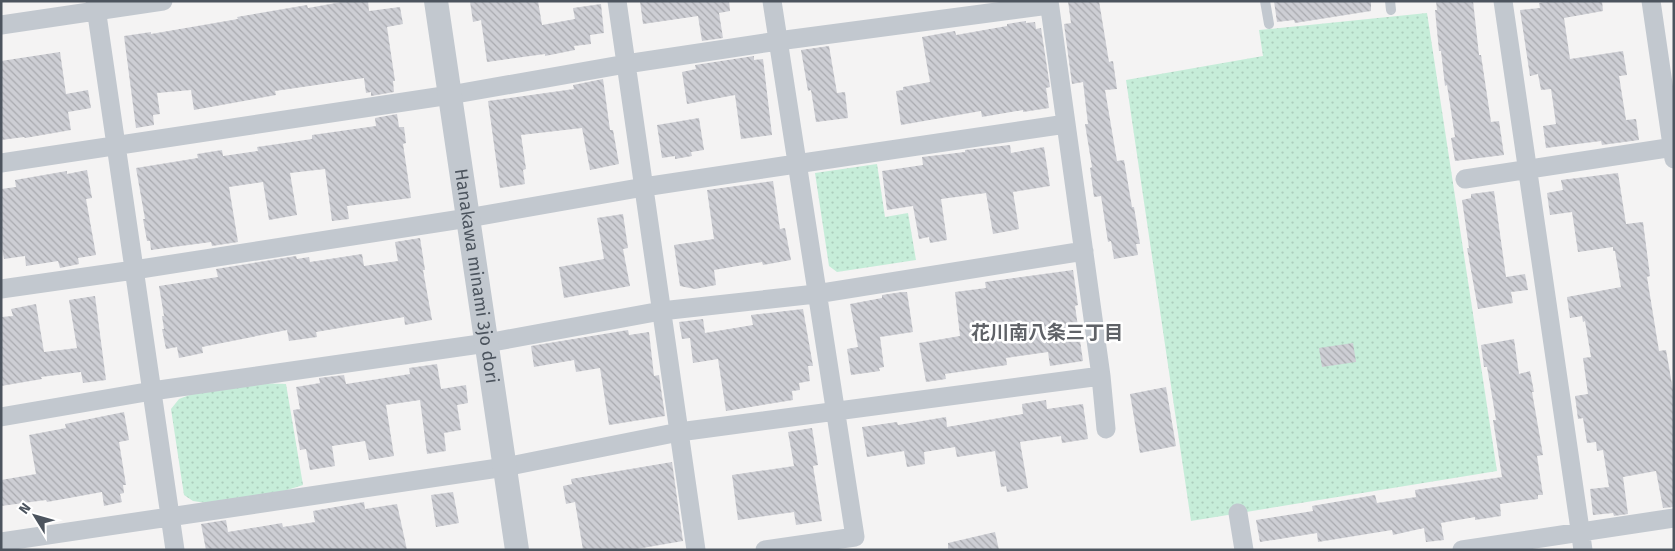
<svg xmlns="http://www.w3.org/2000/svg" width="1675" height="551" font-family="'Fira Sans','Noto Sans JP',sans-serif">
	<defs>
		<pattern id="grass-dots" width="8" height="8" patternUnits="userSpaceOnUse" patternTransform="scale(1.25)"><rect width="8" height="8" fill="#c6edd9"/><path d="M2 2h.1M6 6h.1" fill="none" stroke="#accdbd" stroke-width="1.8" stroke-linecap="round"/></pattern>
		<pattern id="building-back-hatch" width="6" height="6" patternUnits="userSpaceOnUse" patternTransform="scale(1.25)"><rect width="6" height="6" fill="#cdced4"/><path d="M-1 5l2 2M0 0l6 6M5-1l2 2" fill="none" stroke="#a9aaaf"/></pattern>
	</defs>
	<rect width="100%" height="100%" fill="#f4f3f3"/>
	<path fill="url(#grass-dots)" d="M1427,13L1497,471L1191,521L1126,80L1263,56L1259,30Z
		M877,164L885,217L908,213L916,260L837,272L829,266L815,173Z
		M223,382L286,384L303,485L233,507L193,501L184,495L171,409L179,399Z"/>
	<path fill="url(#building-back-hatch)" d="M347,1H368L369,11L400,7L403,24L387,27L395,81H393L394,92L371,96V92L366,93L364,78L275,91L276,95L194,110L191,90L157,93L160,114L153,115L154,125L136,128L124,36L151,32V34L238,19L237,17L307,5L308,8Z
		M470,1H538L542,25L575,19L573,8L601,4L604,33L590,35L591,44L574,46L575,50L545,56V54L487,62L481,20L473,22Z
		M640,1H729L730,11L719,13L723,38L702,41L698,16L643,24Z
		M1068,1H1099L1109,62L1113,61L1117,89L1105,90L1117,161L1124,160L1132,207H1134L1140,244H1136L1138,255L1114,259L1111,241L1108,242L1101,196L1094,197L1090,168L1092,167L1085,124H1088L1083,82L1072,84L1064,24L1071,23Z
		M1274,1H1371V11L1295,23L1294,20L1277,22Z
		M1436,1H1473L1479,55H1481L1491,122L1499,121L1504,155L1455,161L1451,138L1455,137L1447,85L1445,86L1441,51H1439L1435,10H1437Z
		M1549,1H1602L1603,11L1564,18L1570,59L1623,51L1627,75L1619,76L1626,120L1636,119L1639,140L1602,145L1601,141L1546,148L1543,126L1556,124L1551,89L1541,90L1538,74L1530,76L1520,10L1540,8L1539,3Z
		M1026,21V23L1035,22L1036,29L1041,28L1050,87L1046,88L1049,108L1023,112V110L982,117L981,111L901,125L896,91L903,90V87L930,82L922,37L955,31L956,35L1007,26V24Z
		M829,46L837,93L845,92L848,118L816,122L811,90L808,91L801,50Z
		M60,52L66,94L88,90L91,108L68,112L71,130L25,138L24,137L1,140V61Z
		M754,56V60L763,59L772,135L741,139L735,95L687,104L682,72L696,69L695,65Z
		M603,79L610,130H613L619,164L590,170L582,128L521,135L526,169L523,170L525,184L500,188L488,101L574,89L573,85Z
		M397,114L399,127H404L406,143L403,144L411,198L347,206L349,219L332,221L325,169L290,173L297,215L269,220L263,182L229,187L238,242L212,246L211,242L151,250L150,241H147L143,219H145L136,168L198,158L197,154L222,150L223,156L258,151L257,147L312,139V135L376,126L375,118Z
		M699,118L704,150L691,152L692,156L675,159V156L662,158L657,125Z
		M1010,145L1011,153L1044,147L1050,186L1013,192L1019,229L993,234L986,193L941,199L947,240L930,243L929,237L919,239L913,206L887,210L882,171L923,165L922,157L965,152V150Z
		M87,170L92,198L86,199L96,255L78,258L79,264L60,268L58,261L26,266L25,256L4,259L1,243V189L16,187L15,180L67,171V174Z
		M1618,173L1626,224L1643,222L1650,276L1647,277L1659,351L1666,350L1674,396V507L1663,508L1656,471L1623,477L1628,514L1614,516L1613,513L1593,515L1590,489L1609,487L1603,450L1597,451L1596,442L1587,443L1583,418L1578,419L1575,396L1588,394L1583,358L1591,357L1585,321L1583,322L1582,316L1570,318L1567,297L1621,287L1615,251H1613V247L1578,252L1572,212L1550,215L1547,193L1563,190L1561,180Z
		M773,181L780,229L785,228L791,260L763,265L762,262L714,270L716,285L695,289L680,286L674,245L714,239L707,190Z
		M1494,191L1506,277L1525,274L1528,290L1511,292L1513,303L1478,309L1467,248H1469L1462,200L1471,198V194Z
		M623,214L628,248L623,249L630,286L564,298L559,267L604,259L597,218Z
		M420,238L425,270H423L432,320L405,325L404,317L316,332L317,337L289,341L287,330L202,347L203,353L179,358L177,347L166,349L162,329H164L162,316H164L159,286L218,277L216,269L296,256L297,259L309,257L310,262L362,254L364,266L398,261L395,242Z
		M1073,270L1078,305L1075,306L1083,361L1050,366L1048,352L1006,358L1007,365L945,374L946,379L926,382L919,343L960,336L955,292L986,288L985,282Z
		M902,292H907L913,332L880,337L884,367L879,368L880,371L851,375L847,349L858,347L850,304L882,298V295Z
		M95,296L106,380L83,383L81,372L41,377L42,379L1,386V317L13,316L11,309L36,304L44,352L77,348L69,300Z
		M803,309L813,366H808L810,381L799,383L800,390L792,391L793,400L726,411L718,359L693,363L690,338L682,339L679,322L703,319L705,333L753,325L751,315Z
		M628,330L629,335L649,332L654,376L659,375L665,416L609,425L600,368L576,372L574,360L534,367L531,346Z
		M1514,339L1519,374L1530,371L1534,392H1532L1543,455L1537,456L1543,495H1538V499L1500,504L1501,516L1475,520V517L1441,523L1444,540L1426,542L1424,528L1393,535L1392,530L1318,542L1317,533L1260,542L1256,520L1313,511L1312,506L1375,495L1377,503L1416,497L1415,490L1502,477L1493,420H1496L1493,402L1487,367H1484L1481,345Z
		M1353,343L1356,362L1322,367L1319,348Z
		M437,364L441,389L466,385L468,403L457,405L461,430L444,433L446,451L427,454L420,400L386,405L394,456L369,460L365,441L332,446L335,466L310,470L306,449L300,450L293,410L300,409L296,387L320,383L319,378L344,375L346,384L410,374L409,368Z
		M1166,387L1176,446L1140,453L1130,394Z
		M1046,400L1047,409L1083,404L1088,439L1062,443L1061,436L1020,442L1028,488L1007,492L1006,486L1001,487L995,451L957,457L955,447L924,452L925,464L907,467L904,451L867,457L862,427L897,422L898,425L946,417L947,427L1023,414L1022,404Z
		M124,412L129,440L119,442L126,485H123L124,493L120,494L122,502L104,506L102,492L47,502L46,500L1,506V480L36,474L29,435L66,428L65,424Z
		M812,428L818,465L813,466L822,521L796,525L794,512L738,520L732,475L794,466L788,432Z
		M672,462L683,541L631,550H583L575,502L566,504L563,486L572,484L571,479Z
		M453,492L459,523L436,527L431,495Z
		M364,502L365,509L397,504L407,550H206L201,524L226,520L228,532L282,523L283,527L315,522L313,511Z
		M995,532L999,550H948V543Z"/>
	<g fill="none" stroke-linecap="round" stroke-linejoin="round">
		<path stroke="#c2c8cf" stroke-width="10" d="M1265,1L1269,24
			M1390,1L1391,10"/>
		<path stroke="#c2c8cf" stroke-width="19" d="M95,1L175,550
			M617,1L696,550
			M1049,1L1101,376L1106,429
			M1503,1L1583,550
			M1651,1L1674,159
			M1,25L163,1
			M1,163L450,95L626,64L778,41L1049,5
			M1465,179L1674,147
			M1,289L134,270L468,218L644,187L796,164L1066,124
			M1,417L152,391L487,343L661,311L816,294L1084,251
			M1238,513L1244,550
			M1,542L505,467L679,432L1101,376
			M765,550L855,537L772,1
			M1462,550L1674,518"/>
		<path stroke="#c2c8cf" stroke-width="24" id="s1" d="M436,1L517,550"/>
	</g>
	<g text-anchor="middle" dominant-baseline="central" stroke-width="5" stroke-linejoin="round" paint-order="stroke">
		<g font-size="18" fill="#4c545e" stroke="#fff">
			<text stroke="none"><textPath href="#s1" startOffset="278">Hanakawa minami 3jo dori</textPath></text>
		</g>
		<g font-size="19" font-weight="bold" fill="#5f6267" stroke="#fff">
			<text x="1047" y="332">花川南八条三丁目</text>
		</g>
	</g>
	<rect width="1675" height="551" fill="none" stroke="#4c545e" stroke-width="5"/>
	<g transform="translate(35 516) rotate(307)" stroke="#ffffff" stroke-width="4" paint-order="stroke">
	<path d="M0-4L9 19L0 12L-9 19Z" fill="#4c545e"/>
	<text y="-8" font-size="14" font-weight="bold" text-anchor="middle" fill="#4c545e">N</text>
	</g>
</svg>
